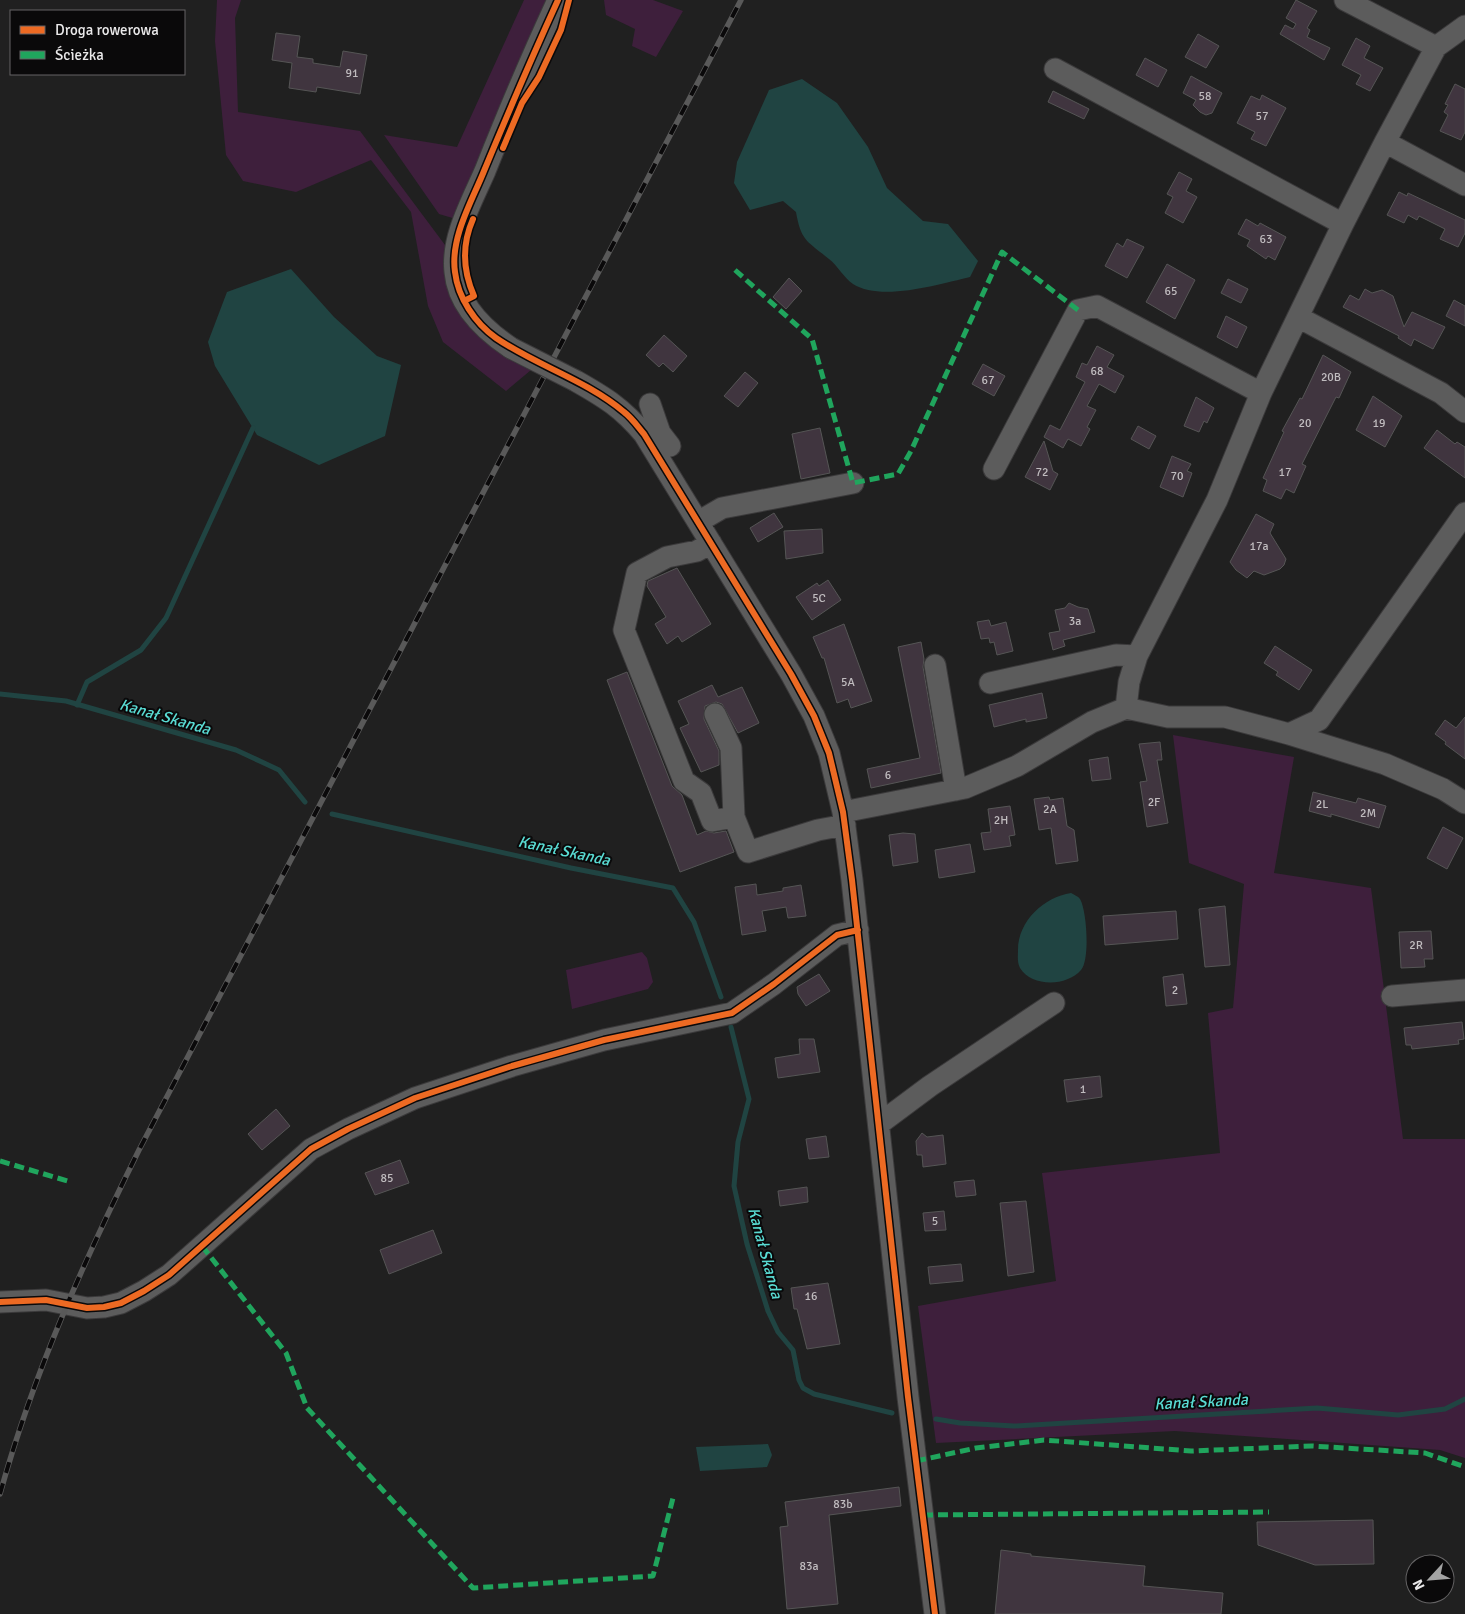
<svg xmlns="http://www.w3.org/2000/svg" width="1465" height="1614" font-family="Signika,sans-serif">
	<rect width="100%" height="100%" fill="#202020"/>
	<path fill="#3e1f3c" d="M217,0H241L235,18L238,112L360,131L445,245L452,294L507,356L531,370L506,391L443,342L428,306L411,212L371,160L296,192L243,181L226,155L215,41Z
		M524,0H546L456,219L439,214L384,135L457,147Z
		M604,0H653L683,11L656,57L632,46L635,29L606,15Z
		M1173,735L1294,757L1274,873L1371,888L1403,1139H1465V1458L1440,1450L1175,1431L936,1443L918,1306L1056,1281L1042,1173L1220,1153L1208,1013L1233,1008L1244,884L1189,863Z
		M642,952L647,958L653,982L648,989L572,1009L566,970Z"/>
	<path fill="#204442" d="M802,79L837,103L868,147L887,188L923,221L948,224L978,261L970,277C940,284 881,302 853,284C844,278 838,266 829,259C807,241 801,241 796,212L783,201L750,210L734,183L737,162L769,90Z
		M291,269L334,317L377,356L401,365L385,436L319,465L257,435L215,366L208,342L227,292Z
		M1071,893C1074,895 1078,896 1080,899C1087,911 1090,960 1081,970C1066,987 1032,987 1020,968C1017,962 1018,956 1018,950C1018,921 1044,897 1071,893Z
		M768,1444L772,1455L767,1467L700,1471L696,1447Z"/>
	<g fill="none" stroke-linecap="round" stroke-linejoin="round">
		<path stroke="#204442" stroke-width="5" d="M0,694L66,701L236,750L279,770L305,802
			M77,705L87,682L141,650L166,618L253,428
			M332,814L571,868L673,888L694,922L721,997
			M731,1027L749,1099L738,1142L734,1186L747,1244L768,1311L778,1332L793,1350L799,1380L803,1388L814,1394L892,1413
			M936,1419L960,1423L1014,1426L1317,1408L1398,1415L1445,1409L1465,1399"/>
	</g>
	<path fill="#40353f" stroke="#555" d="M1296,0L1317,11L1307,28L1310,30L1307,37L1330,48L1324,60L1280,34L1285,25L1293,29L1296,24L1286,18Z
		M276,33L300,36L297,57L313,59V63L340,67L343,51L367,55L360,94L317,87L316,92L289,88L292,63L272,60Z
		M1198,34L1219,46L1206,68L1185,57Z
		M1356,38L1370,46L1364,58L1383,68L1370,91L1356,84L1361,75L1342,65Z
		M1145,58L1167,70L1158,87L1136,75Z
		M1191,76L1222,93L1212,113L1206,115L1200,112L1193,105L1196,100L1183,93Z
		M1455,84L1465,89V132L1461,140L1440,131L1448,115L1444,112L1448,105L1445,104Z
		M1053,91L1089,109L1084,119L1048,102Z
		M1262,95L1286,108L1266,146L1251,139L1255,132L1237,123L1251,96L1260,100Z
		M1179,172L1192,179L1186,191L1197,197L1183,223L1165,213L1173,197L1167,194Z
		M1399,192L1407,196L1408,193L1465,220V233L1458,247L1440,239L1445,229L1419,216L1417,220L1408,215L1404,223L1387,215Z
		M1246,219L1258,226L1260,223L1286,237L1275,260L1268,256L1266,259L1247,246L1250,240L1238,234Z
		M1127,239L1144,247L1127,278L1105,266L1117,243L1123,247Z
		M1167,264L1195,280L1175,319L1146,302Z
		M789,278L802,291L786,309L773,297Z
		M1228,279L1248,289L1241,303L1221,293Z
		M1365,289L1372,293L1382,290L1393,296L1404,327L1412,312L1445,327L1433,349L1414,339L1411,346L1398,338L1399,336L1343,307L1350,295L1359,300Z
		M1454,300L1465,306V326L1446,316Z
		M1226,316L1247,327L1237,348L1217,337Z
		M664,335L687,356L673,372L663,363L659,367L646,355Z
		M1097,346L1114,355L1107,367L1124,376L1115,393L1099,384L1087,406L1096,410L1087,427L1090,429L1081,446L1068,439L1063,448L1044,437L1050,425L1060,430L1085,382L1076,377L1082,363L1087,365Z
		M1323,355L1351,372L1339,398L1336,397L1302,464L1306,466L1294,493L1286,489L1281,499L1263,491L1267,480L1263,478L1284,432L1282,431L1300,398L1302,399Z
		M983,364L1005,376L994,396L972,384Z
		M745,372L758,383L738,407L724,396Z
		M1373,396L1402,416L1385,447L1356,430Z
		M1196,397L1214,408L1207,423L1204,421L1199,432L1184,426Z
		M1138,426L1156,436L1149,449L1131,439Z
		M820,428L830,473L801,479L792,434Z
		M1437,430L1455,444L1457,442L1465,447V478L1424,448Z
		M1044,441L1053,471L1058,474L1050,490L1025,477Z
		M1172,456L1191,464L1187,471L1192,473L1183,497L1160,487Z
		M774,513L783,527L758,542L750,528Z
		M1256,514L1274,524L1270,533L1286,559L1284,565L1280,569L1264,575L1254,571L1247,578L1236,570L1230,562Z
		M822,529L823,553L786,559L784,531Z
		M677,568L711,624L682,642L678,636L667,644L655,624L666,617L647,586L648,581Z
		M828,580L841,600L812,620L796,597L817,583L819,586Z
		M1069,603L1078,607L1088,609L1095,632L1063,640L1065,646L1053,650L1049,633L1060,631L1055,610L1065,608Z
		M989,620L991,626L1006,622L1013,651L997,655L994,642L990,643L989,638L981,639L977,622Z
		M844,624L872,701L851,708L848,699L837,703L824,658H822L813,637Z
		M921,642L924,659L923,667L941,773L871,788L867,769L920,758L898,647Z
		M1275,646L1312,670L1299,690L1276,675L1278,672L1264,663Z
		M627,672L672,786L682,795L697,835L706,831L714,833L726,831L734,852L680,872L607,680Z
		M712,685L718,697L742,687L759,723L738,733L722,704L716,702L705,706L704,719L719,751V765L701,772L680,728L689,724L678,701Z
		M1042,693L1047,718L1026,722V719L994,727L989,705Z
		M1465,717V759L1445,744L1446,742L1435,734L1445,720L1456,728Z
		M1160,742L1162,760H1157L1168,823L1147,827L1140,782L1147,781L1139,744Z
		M1108,757L1111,779L1092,781L1089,760Z
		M1313,792L1356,803L1358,798L1386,806L1379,828L1331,814V817L1309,811Z
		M1049,797L1050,800L1063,798L1067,826L1074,830L1078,861L1056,864L1051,828L1039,830L1034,799Z
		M1010,806L1015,835L1009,836L1011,846L984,850L981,833L991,832L988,809Z
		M1443,827L1463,838L1447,869L1427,858Z
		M903,833L915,834L918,862L893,866L889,835Z
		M970,844L975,872L939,878L935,850Z
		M756,884L757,895L783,891V888L801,885L806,916L788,918L786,907L762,911L766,931L742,935L735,887Z
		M1225,906L1230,965L1205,967L1199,909Z
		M1176,911L1178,939L1105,945L1103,916Z
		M1431,931L1433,959H1424L1425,967L1401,968L1399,932Z
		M819,974L830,991L806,1006L798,994L797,987Z
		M1183,974L1187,1004L1166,1006L1163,977Z
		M1462,1022L1464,1039L1458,1040L1459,1044L1412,1049L1411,1045H1406L1404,1028Z
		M799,1039H814L820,1072L778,1078L775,1058L800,1054Z
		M1100,1076L1102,1097L1067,1102L1064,1080Z
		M276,1109L290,1126L262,1150L248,1134Z
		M922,1133L927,1137L943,1135L946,1164L923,1167L922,1155H917L916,1141Z
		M826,1136L829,1157L809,1159L806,1139Z
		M400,1160L409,1183L375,1195L365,1173Z
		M974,1180L976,1195L956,1197L954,1182Z
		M807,1187L808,1202L780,1206L778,1191Z
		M1026,1201L1034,1272L1008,1276L1000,1203Z
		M944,1211L946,1230L925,1231L923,1213Z
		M433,1230L442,1253L389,1274L380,1250Z
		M961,1264L963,1281L930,1284L928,1267Z
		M828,1283L840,1344L807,1349L797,1309H794L791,1288Z
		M899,1487L901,1506L829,1515L838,1604L787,1609L780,1527L788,1526L785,1502Z
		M1373,1520L1374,1564L1315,1565L1258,1545L1257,1522Z
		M1001,1550L1031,1554V1556L1145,1566L1143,1586L1223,1593L1221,1614H995Z"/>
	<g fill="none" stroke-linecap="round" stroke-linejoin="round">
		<defs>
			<path id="minor" d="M1345,0L1436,47
				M1055,69L1343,224
				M1385,142L1465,185
				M1298,317L1441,393L1465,412
				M511,348C484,330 458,306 455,272C451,238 472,201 485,171C508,113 532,56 558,0
				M576,381C606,398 622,408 644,434L791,674L814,716L829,753L843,812L852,880L908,1397L935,1614
				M650,404L660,433L670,446
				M994,469L1078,310L1097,306L1261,393
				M698,522L722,508L853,483
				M711,543L697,551L667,557L637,573L624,630L684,781L701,793L712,821L734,817
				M935,665L956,790
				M990,683L1116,655L1137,656
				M1126,708L1129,682L1137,656L1217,500L1261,393L1343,224L1385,142L1436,47L1465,26
				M715,714L731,748L734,817L748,852L818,830L845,825
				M1289,734L1319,720L1465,513
				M843,812L965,788L1017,766L1092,722L1126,708L1168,717H1225L1289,734L1385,764L1443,789L1465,803
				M1392,996L1465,990
				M879,1124L930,1086L1054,1003
				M0,1302L46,1300L87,1308L104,1307L121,1303L144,1291L169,1275L311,1149L348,1129L415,1098L512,1066L604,1040L732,1013L774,984L837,935L858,930"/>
		</defs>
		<use href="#minor" stroke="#3b3a3b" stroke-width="23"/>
		<use href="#minor" stroke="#5c5c5c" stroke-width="21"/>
		<defs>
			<path id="rail" d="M0,1494C33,1374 84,1261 139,1150L741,0"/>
		</defs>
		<use href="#rail" stroke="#595959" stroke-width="5.5"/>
		<use href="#rail" stroke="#0a090a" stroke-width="4" stroke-dasharray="11" stroke-linecap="butt"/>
		<defs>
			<path id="minor-bridge" d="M511,348L576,381"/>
		</defs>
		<use href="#minor-bridge" stroke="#3b3a3b" stroke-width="23" stroke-linecap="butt"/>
		<use href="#minor-bridge" stroke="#5c5c5c" stroke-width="21"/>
		<path stroke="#20a55d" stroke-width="5" stroke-dasharray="10 5" stroke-linecap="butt" d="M735,270L812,339L853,483L898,474L911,451L1002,252L1078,310
			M0,1161L71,1182
			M202,1246L286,1353L307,1408L473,1588L653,1576L674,1494
			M916,1461L976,1448L1044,1440L1191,1451L1312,1446L1425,1453L1465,1467
			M923,1515L1269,1512"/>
		<defs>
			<path id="cycleway" d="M558,0C532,57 508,113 484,171C472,201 450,238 455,272C458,298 475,323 496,338C537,366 586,380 624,412C632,418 638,427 644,434L791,674L814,716L829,753L843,812L852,880L908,1397L935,1614
				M503,148L522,103L539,77L561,30L569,0
				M464,301L474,296C463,271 462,244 473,219
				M0,1302L46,1300L87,1308L104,1307L121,1303L144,1291L169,1275L311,1149L348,1129L415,1098L512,1066L604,1040L732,1013L774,984L837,935L858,930"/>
		</defs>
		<use href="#cycleway" stroke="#0a090a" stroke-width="9"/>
		<use href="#cycleway" stroke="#ed6a23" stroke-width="6"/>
	</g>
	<g text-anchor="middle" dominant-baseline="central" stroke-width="4" stroke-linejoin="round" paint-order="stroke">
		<g font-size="12" fill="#c0bcbf">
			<text x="352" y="73">91</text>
			<text x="1205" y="96">58</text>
			<text x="1262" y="116">57</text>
			<text x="1266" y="239">63</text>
			<text x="1171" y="291">65</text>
			<text x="1097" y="371">68</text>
			<text x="1331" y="377">20B</text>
			<text x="988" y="380">67</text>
			<text x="1305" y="423">20</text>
			<text x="1379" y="423">19</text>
			<text x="1042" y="472">72</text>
			<text x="1285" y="472">17</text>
			<text x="1177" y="476">70</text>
			<text x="1259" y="546">17a</text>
			<text x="819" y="598">5C</text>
			<text x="1075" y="621">3a</text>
			<text x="848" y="682">5A</text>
			<text x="888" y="775">6</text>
			<text x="1154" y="802">2F</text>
			<text x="1322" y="804">2L</text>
			<text x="1050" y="809">2A</text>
			<text x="1368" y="813">2M</text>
			<text x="1001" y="820">2H</text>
			<text x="1416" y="945">2R</text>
			<text x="1175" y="990">2</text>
			<text x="1083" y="1089">1</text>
			<text x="387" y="1178">85</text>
			<text x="935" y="1221">5</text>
			<text x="811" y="1296">16</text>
			<text x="843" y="1504">83b</text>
			<text x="809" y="1566">83a</text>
		</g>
		<g font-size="16" font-style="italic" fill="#59dbd3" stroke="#0a090a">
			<text transform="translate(165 717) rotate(16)">Kanał Skanda</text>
			<text transform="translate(564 851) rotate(12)">Kanał Skanda</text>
			<text transform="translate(765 1253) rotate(75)">Kanał Skanda</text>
			<text transform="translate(1201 1402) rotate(-3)">Kanał Skanda</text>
		</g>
	</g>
	<rect x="10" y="10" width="175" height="65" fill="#0a090a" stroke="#646364"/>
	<rect x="20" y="26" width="25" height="8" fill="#ed6a23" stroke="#646364"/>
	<text x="55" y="35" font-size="15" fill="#eae9ea">Droga rowerowa</text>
	<rect x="20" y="51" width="25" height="8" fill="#20a55d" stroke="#646364"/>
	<text x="55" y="60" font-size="15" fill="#eae9ea">Ścieżka</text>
	<g transform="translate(1430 1579) rotate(244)"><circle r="24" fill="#0a090a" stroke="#646364"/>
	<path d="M0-4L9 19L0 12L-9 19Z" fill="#a3a3a3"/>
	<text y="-8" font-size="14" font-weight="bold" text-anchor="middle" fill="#eae9ea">N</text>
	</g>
</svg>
